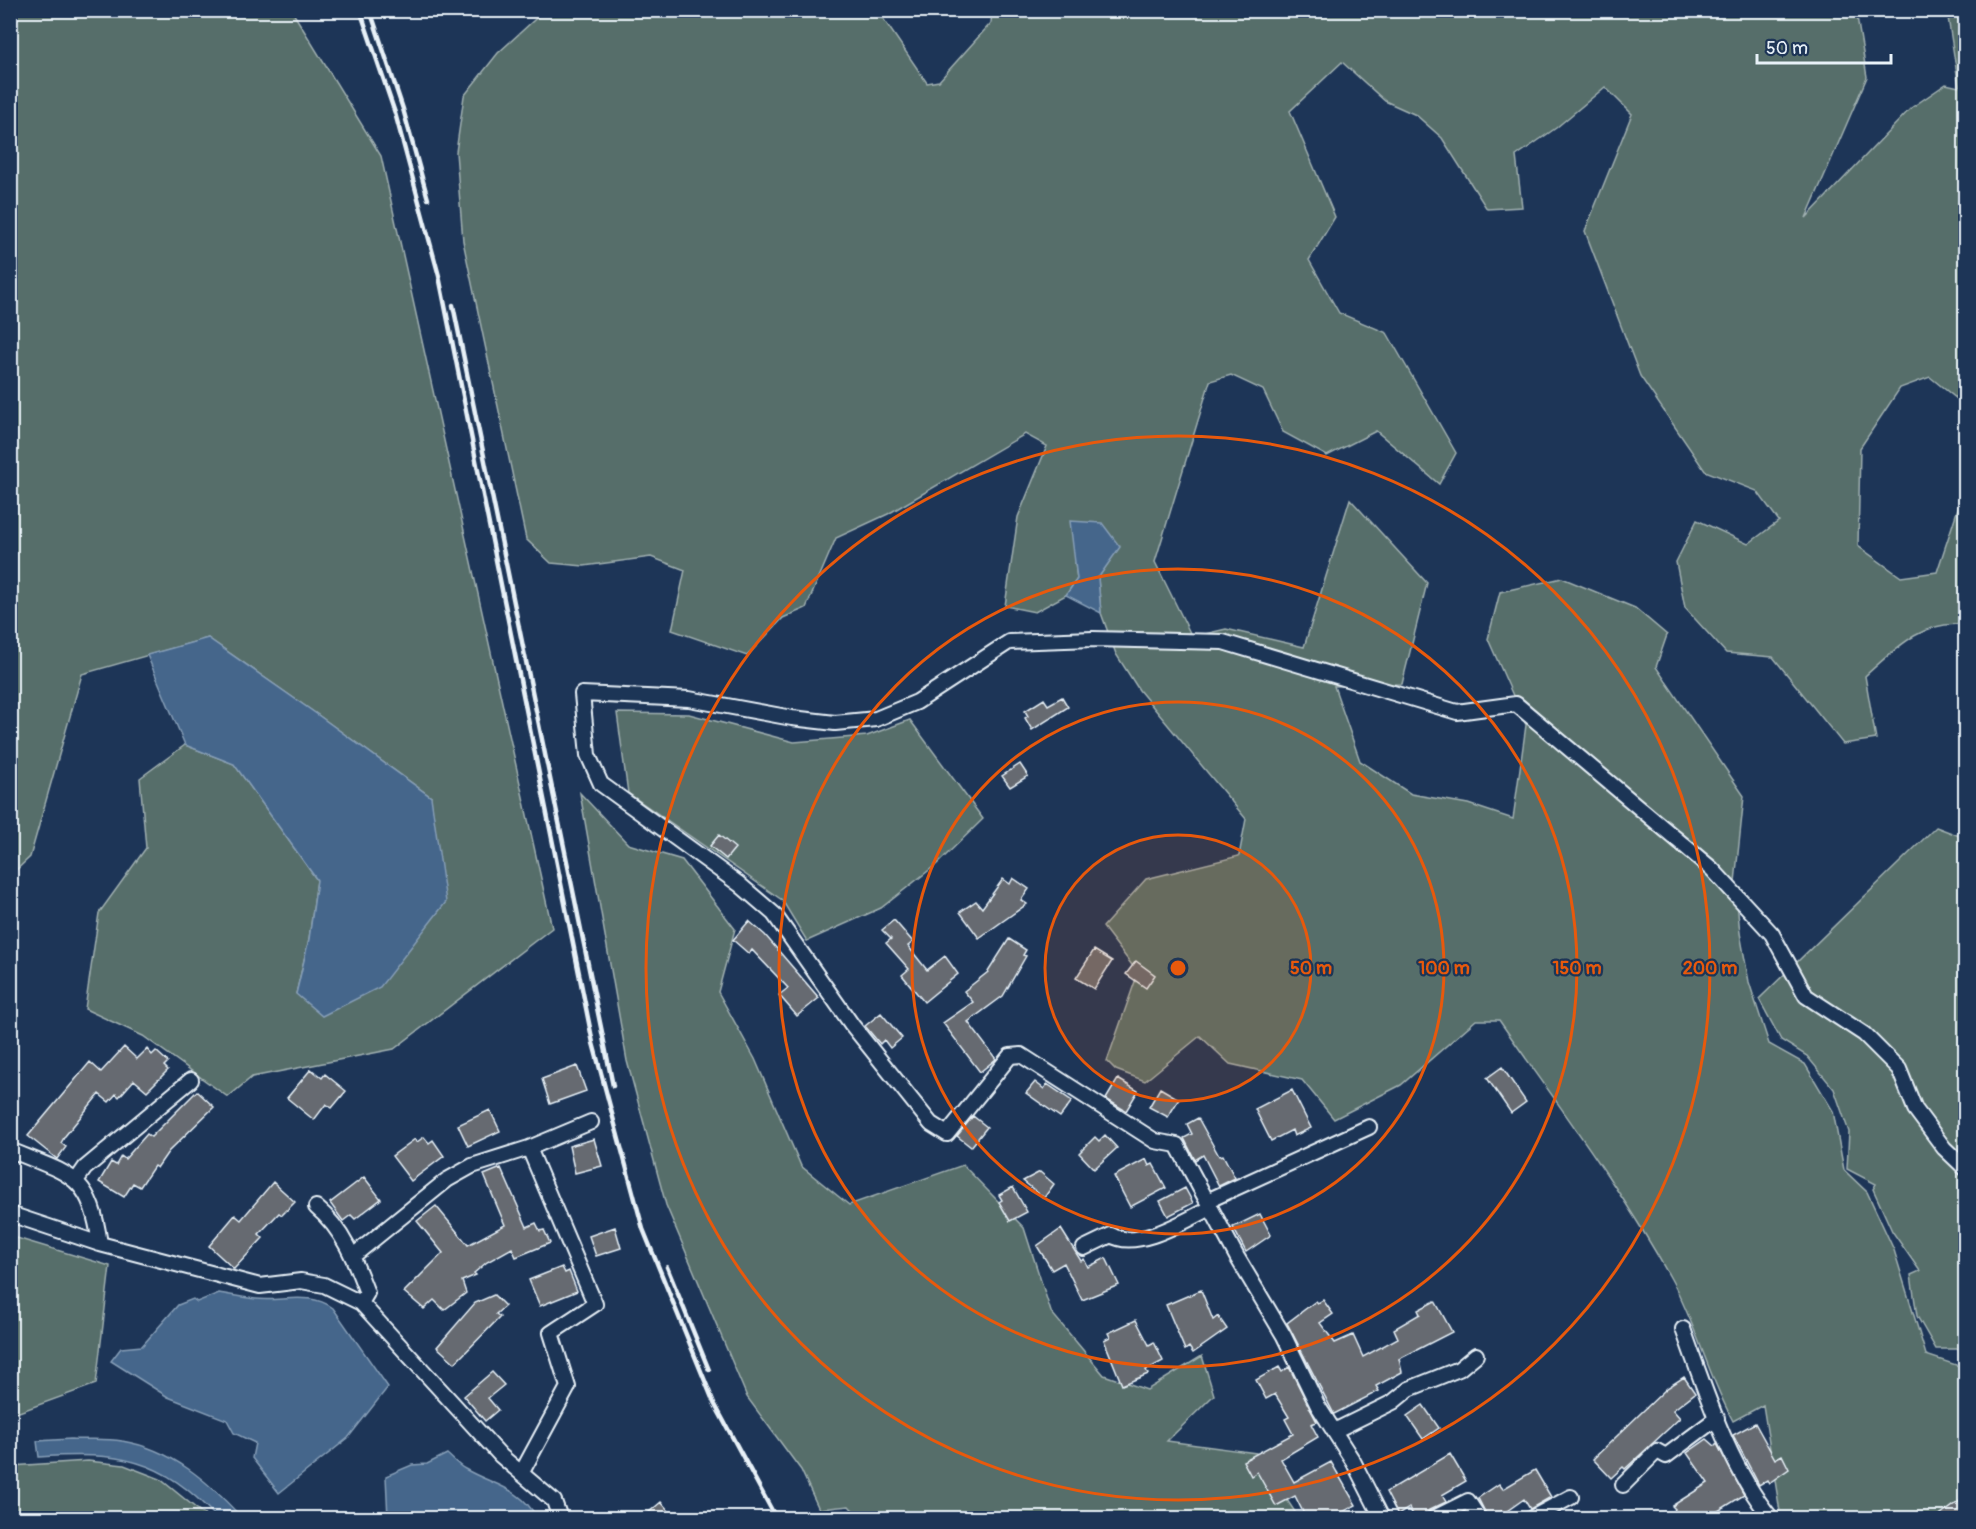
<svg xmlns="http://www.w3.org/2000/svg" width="1976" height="1529" font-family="Pangolin,sans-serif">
	<rect width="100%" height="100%" fill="#1d3557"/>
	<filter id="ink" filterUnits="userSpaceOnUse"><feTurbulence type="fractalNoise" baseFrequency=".0167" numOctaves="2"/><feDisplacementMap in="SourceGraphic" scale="12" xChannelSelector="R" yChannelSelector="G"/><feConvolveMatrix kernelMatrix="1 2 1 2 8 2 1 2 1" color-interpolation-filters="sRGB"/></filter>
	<g filter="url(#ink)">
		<path fill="#576e6a" stroke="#a0b0b1" stroke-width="1.5" d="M11,11H292L381,156L552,928L394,1049L252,1077L228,1097L143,1036L85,1009L99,913L146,848L140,778L185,745L234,764L317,880L309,939L296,994L431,797L318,715L208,638L82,674L30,857L11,875Z
			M544,11H878L927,83L939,81L991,23L992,11H1856L1867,77L1806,218L1911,108L1946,84L1959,87L1947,11H1965V401L1962,403L1930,377L1900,388L1860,448L1858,546L1901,577L1937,572L1965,487V625C1923,619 1894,650 1865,676L1876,739L1843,744L1773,657L1726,653L1685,608L1676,562L1697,520L1748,544L1779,521L1757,491L1705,471L1640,376L1585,231L1632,114L1605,87L1556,128L1516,156L1522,207L1487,209L1442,138L1416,115L1385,101L1342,62L1290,111L1335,217L1309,260L1339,313L1387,333L1456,453L1439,484L1376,431L1327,456L1283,432L1263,390L1231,375L1210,381L1155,562L1192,637L1226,629L1304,647L1350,499L1427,583L1402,684L1334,686L1360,761L1411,794L1468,804L1513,819L1526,725L1488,639L1500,592L1562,578L1635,608L1667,635L1656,667L1744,796L1735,882L1740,933L1749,982L1769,1044L1805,1064L1833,1111L1844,1170L1867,1192L1894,1250L1926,1355L1965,1368V1509L1942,1518H1781L1763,1405L1733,1421C1708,1375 1696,1324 1671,1279C1621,1188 1558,1105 1499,1020H1476L1401,1085L1334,1119L1302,1080L1230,1064L1200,1036L1145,1081L1116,1070L1107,1061L1138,973L1103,927L1146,879L1239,856L1246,819L1139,690L1116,654L1101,613L1098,578L1119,547L1075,563L1077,579L1066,595L1035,612L1005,606L1018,517L1047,446L1025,434L888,514L836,538L806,608L783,618L747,656L672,630L685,570L651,557L584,566L551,563L526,539L463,241L456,152L464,96L498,53Z
			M617,713L689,714L794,742L867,736L910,720L983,819L937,864L881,908L807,941L782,900L628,793Z
			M580,793L628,844L682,860L735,929L718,992L755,1059L801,1166L849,1205L963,1165L1024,1228L1051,1312L1104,1375L1147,1390L1202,1356L1214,1395L1167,1441L1256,1453L1299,1518H860L849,1506L819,1509L801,1470L747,1397L666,1205L627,1061Z
			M1936,827L1965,838V1349H1936L1917,1316L1911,1275L1920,1271L1892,1231L1873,1189L1876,1184L1847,1169L1849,1132L1834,1089L1807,1056L1781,1040L1759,999Z
			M10,1236L110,1266L96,1384L11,1415Z
			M88,1461L124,1465L160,1479L208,1518H11V1466Z"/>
		<path fill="#45668b" stroke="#869eb7" stroke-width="1.5" d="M1070,521L1102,523L1120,547L1098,578L1101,613L1066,595L1077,579Z
			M208,638L318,715L431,797L446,902L380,987L322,1016L296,994L309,939L317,880L234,764L185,745L147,655Z
			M219,1293C232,1295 244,1298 256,1299C282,1302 310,1291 333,1308L388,1387L348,1438L279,1493L252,1458L255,1443L234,1433L227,1420L168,1397L111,1361L121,1348L142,1346L178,1305L193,1299L197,1302Z
			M71,1439C87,1440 106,1438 122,1441C172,1449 209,1482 242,1518H217C162,1457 118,1452 39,1457L37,1441Z
			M447,1454C453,1459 459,1466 465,1469C492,1485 521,1487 537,1518H388L386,1476L412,1465L427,1464Z"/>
		<path fill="#666b71" stroke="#e8f1f8" stroke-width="1.5" d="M1062,697L1068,707L1032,730L1025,718L1028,716L1025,711L1044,699L1048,705Z
			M1020,764L1028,776L1010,787L1002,776Z
			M719,835L735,848L726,859L710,846Z
			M1013,878L1029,889L1021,900L1027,904L979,938L960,912L976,901L982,908L1003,879L1010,884Z
			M894,920L913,942L908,946L927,970L945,956L958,974L924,1002L902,975L909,969L886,943L891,939L882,930Z
			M749,921L765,935L819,998L797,1016L779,995L788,988L752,950L749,954L733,940Z
			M1009,939L1026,950L1023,955L1026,956L1003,996L968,1022L996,1059L980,1072L943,1023L973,1002L964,991L988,972Z
			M1094,950L1112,961L1094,989L1076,978Z
			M1136,961L1155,975L1146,988L1126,974Z
			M881,1013L902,1038L890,1048L884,1040L880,1044L865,1026Z
			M124,1047L137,1059L147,1049L152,1055L156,1051L168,1062L164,1066L168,1070L147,1091L134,1080L119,1097L116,1094L109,1102L99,1094L65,1136L61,1143L66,1147L57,1159L28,1136L90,1062L101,1072Z
			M577,1066L586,1091L550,1104L542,1079Z
			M1502,1067L1526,1102L1511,1113L1487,1078Z
			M311,1069L322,1078L325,1074L346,1091L332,1108L326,1104L314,1120L287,1098Z
			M1118,1079L1138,1091L1126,1111L1106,1099Z
			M1035,1082L1044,1089L1047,1084L1072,1101L1060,1117L1026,1093Z
			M1160,1088L1179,1099L1168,1117L1149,1107Z
			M1292,1090L1311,1128L1294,1136L1292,1130L1271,1141L1255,1109Z
			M197,1091L214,1107L168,1152L157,1168L154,1166L140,1187L133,1183L124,1197L99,1182L111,1162L116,1165L121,1156L125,1159L147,1134L151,1137Z
			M490,1110L500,1131L468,1146L458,1125Z
			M973,1116L987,1127L971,1147L957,1136Z
			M1198,1118L1219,1156L1223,1155L1235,1178L1219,1186L1203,1155L1195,1160L1184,1138L1192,1134L1187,1124Z
			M1105,1135L1117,1148L1094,1169L1079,1153L1095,1137L1099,1141Z
			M424,1137L429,1143L433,1140L444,1156L411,1181L392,1156L415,1139L417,1142Z
			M594,1139L602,1166L575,1173L569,1146Z
			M1146,1159L1149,1166L1153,1164L1166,1188L1130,1207L1114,1176Z
			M501,1168L527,1227L536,1223L540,1231L544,1230L550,1243L516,1257L512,1248L487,1262L474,1273L476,1275L462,1281L466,1293L444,1310L434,1300L424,1309L404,1292L443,1253L417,1221L436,1206L468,1245L505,1225L484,1175Z
			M1040,1172L1054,1184L1044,1198L1023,1181Z
			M364,1177L381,1199L355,1219L351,1215L343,1221L330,1203Z
			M273,1182L295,1202L282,1215L279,1213L259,1234L263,1238L234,1269L209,1246L235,1215L241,1220Z
			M1013,1187L1027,1212L1010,1221L999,1202L1002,1200L999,1195Z
			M1185,1188L1193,1203L1168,1216L1160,1201Z
			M1260,1214L1271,1235L1246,1252L1233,1227Z
			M615,1227L621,1248L596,1256L589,1236Z
			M1061,1229L1081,1261L1084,1259L1088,1267L1106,1258L1119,1285L1082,1300L1064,1263L1052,1270L1037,1246Z
			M562,1267L565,1273L569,1271L577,1291L540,1306L529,1280Z
			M1201,1290L1213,1320L1218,1316L1227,1329L1193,1353L1189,1347L1185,1350L1166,1305Z
			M494,1295L505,1306L496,1314L500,1317L455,1363L437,1347L475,1303Z
			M1323,1300L1333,1314L1320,1323L1335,1343L1353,1335L1363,1357L1398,1338L1394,1329L1420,1314L1418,1310L1435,1301L1452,1332L1399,1359L1402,1372L1376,1386L1379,1391L1334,1414L1287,1323L1316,1301L1318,1303Z
			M1136,1320L1149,1345L1154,1342L1163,1361L1146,1370L1148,1374L1122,1385L1104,1340L1110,1337L1108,1333Z
			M1279,1367L1282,1372L1289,1367L1317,1422L1311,1424L1318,1437L1281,1459L1294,1482L1331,1462L1356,1505L1332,1518H1306L1295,1496L1276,1506L1257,1472L1251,1476L1243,1461L1293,1434L1285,1419L1289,1417L1275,1394L1266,1399L1256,1380Z
			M492,1372L504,1385L488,1398L498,1410L485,1421L464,1396Z
			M1684,1377L1695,1393L1673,1410L1680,1418L1625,1469L1623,1467L1611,1478L1593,1459L1667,1388Z
			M1423,1405L1439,1428L1423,1439L1407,1416Z
			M1755,1423L1775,1459L1782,1455L1789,1469L1769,1483L1767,1480L1759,1485L1733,1435Z
			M1707,1439L1715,1446L1717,1444L1744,1495L1707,1518H1665L1675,1509L1672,1506L1708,1483L1687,1453Z
			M1450,1454L1466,1481L1442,1495L1446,1502L1429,1510L1425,1518H1415L1409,1508L1398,1515L1386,1492Z
			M1535,1470L1551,1497L1530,1509L1524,1499L1504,1513L1502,1511L1488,1518L1478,1498L1499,1484L1503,1489Z
			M1965,1497V1518H1937Z
			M661,1502L675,1518H642Z"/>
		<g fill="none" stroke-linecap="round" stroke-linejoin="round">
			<defs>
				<path id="minor" d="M10,1150C71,1175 90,1174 100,1244
					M76,1181L85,1168L191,1080
					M1207,1201L1369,1127
					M316,1207C343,1229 355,1261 367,1293L361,1303
					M10,1214L100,1244L260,1286L301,1281L324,1285L361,1303L501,1456L554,1501L560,1518
					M1084,1248L1111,1235C1137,1251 1186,1220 1211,1208
					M353,1256L447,1180L472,1166L529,1148L591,1122
					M1683,1329C1706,1392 1728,1465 1771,1518
					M1334,1431L1393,1402L1409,1389L1459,1369L1476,1355
					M522,1472L568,1387L551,1333L595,1304L529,1148
					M1623,1485L1657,1451L1666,1456L1717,1418
					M1382,1518L1353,1461L1318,1406L1284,1336L1237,1257L1177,1145L1155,1141L1021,1055L1010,1056L947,1134L931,1124L852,1025L774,914L739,884L601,784L588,755L582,694L689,699L792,718L835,723L876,719L917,702L1009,642L1093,639L1223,642L1457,712L1516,704L1712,869L1772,934L1806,996L1864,1034L1899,1069L1915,1109L1944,1148L1966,1169
					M1434,1518L1468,1501L1479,1518
					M1532,1518L1571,1497"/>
			</defs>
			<use href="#minor" stroke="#e8f1f8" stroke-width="18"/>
			<use href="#minor" stroke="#1d3557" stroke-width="14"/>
			<path stroke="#e8f1f8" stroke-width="4.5" d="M360,10L395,113L439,276L593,1043L643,1229L714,1403L776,1518
				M370,10L403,109L428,199
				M453,305L613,1086
				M667,1267L709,1370"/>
		</g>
	</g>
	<circle cx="1178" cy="968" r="133" fill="#e8590c" fill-opacity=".12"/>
	<g fill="none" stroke="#e8590c" stroke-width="3">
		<circle cx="1178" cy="968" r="133"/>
		<circle cx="1178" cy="968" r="266"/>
		<circle cx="1178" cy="968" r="399"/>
		<circle cx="1178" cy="968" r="532"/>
	</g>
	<circle cx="1178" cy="968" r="9" fill="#e8590c" stroke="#1d3557" stroke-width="3"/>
	<g font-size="18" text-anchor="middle" font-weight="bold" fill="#e8590c" stroke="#1d3557" stroke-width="4.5" stroke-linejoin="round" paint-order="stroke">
		<text x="1311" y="974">50 m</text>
		<text x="1444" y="974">100 m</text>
		<text x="1577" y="974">150 m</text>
		<text x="1710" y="974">200 m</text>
	</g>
	<rect width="1976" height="1529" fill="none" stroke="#1d3557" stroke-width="36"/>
	<rect x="18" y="18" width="1940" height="1493" fill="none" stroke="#e8f1f8" stroke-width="2" filter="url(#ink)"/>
	<path d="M1757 54v9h134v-9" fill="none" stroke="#e8f1f8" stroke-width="3"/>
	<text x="1766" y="54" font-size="18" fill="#e8f1f8" stroke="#1d3557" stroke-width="4.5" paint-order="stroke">50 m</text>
</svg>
